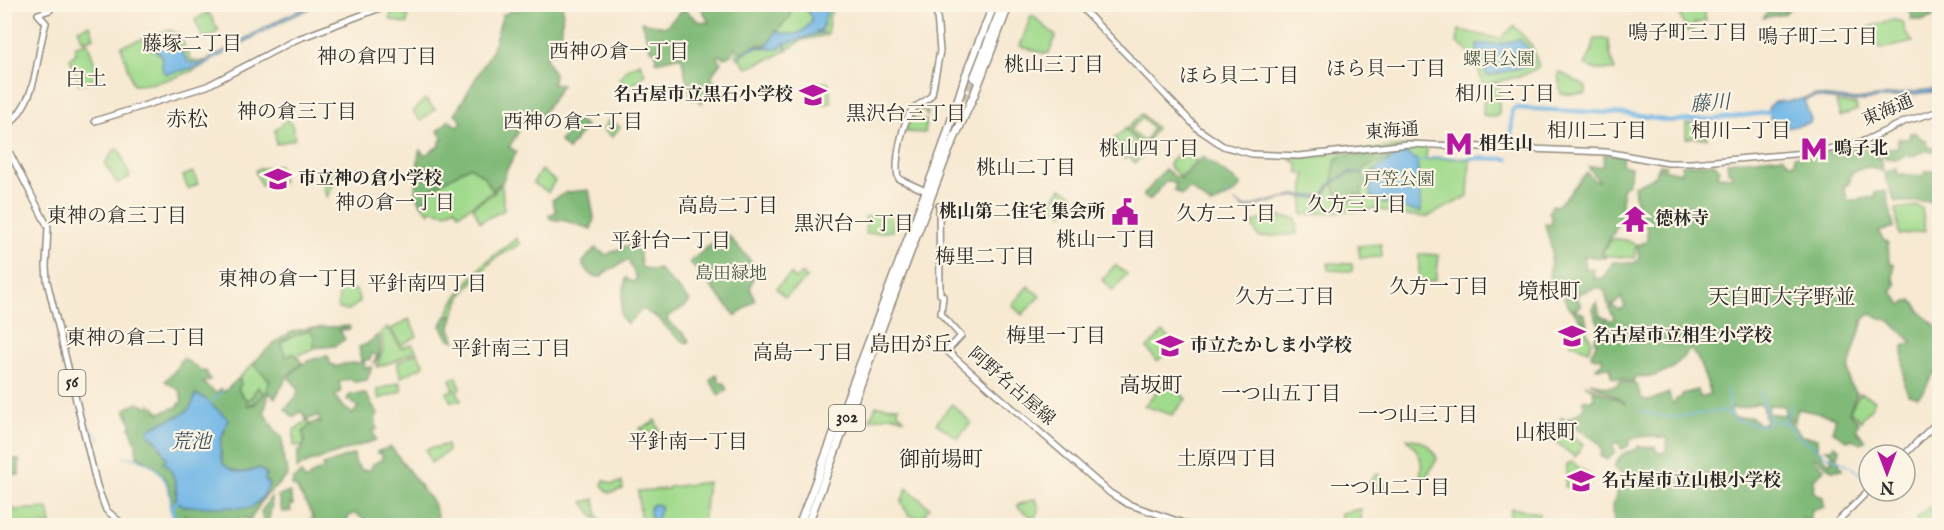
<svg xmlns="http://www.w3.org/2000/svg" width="1944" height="530" font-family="'IM FELL English','Noto Serif JP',serif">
	<rect width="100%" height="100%" fill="#fcf5e5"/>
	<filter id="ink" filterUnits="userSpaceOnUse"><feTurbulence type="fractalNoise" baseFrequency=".0167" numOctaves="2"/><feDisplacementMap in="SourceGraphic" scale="12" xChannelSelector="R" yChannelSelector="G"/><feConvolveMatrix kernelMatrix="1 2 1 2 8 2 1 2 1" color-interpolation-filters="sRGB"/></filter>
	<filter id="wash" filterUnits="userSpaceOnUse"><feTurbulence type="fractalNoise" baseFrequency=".008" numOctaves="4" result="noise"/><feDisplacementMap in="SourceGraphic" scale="24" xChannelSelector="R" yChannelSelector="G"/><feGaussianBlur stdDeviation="1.35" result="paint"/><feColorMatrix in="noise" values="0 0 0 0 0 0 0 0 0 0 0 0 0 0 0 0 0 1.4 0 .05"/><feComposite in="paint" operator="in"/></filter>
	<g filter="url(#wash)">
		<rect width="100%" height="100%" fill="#f7e9d2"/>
		<path fill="#a0da8c" stroke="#66825c" stroke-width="1.5" d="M790,5C802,5 807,8 812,19C804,35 792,38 776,31C784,25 792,16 790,5Z
			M831,5H837L830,14L827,35L803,40L774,57L747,68L741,60V57L739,59L735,54L737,51L744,52L753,46L767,44L758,47L776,49L781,48L782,44C794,42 805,36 817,33L816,30L822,29L826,13Z
			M1684,5H1704L1703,9L1706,21L1695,23L1694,30L1687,31L1678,11Z
			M409,11L407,24L390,20L391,12Z
			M208,12L219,31L204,40L195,20Z
			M1031,16H1033L1056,36L1049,53L1046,54L1020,46Z
			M1895,20L1903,22L1905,31L1913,42L1881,49L1872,40L1867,28L1887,21Z
			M90,25L94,37L83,41L78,29Z
			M1514,26L1532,46L1539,67L1524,75L1485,85L1499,84V114L1495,117L1483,115L1484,86H1482C1480,67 1473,54 1457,43L1459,30L1500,39Z
			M170,30L179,34L191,60L199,62L204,60L206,63L211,61C195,73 153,86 133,85L121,46Z
			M1595,39H1609L1610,55L1615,70H1596L1585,65L1591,53Z
			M88,43L99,78L79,84L70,59L76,53L75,46Z
			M640,63L645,74L629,89L619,80L627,69Z
			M1560,72L1586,87V94H1561L1558,73Z
			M827,82L829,83L831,103L818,105L815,83Z
			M425,99L435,109L421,121L413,112Z
			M1836,102L1856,105L1857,110L1840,116Z
			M925,105L928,106L927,117L925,109L916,113L913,118L927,121L925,133L905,132L914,110Z
			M1142,114L1156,128L1147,143L1145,141L1153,128L1143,118L1130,129L1146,144L1143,146L1126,129Z
			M288,119L292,125L295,139L276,144L275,130Z
			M609,120L620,127L612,137L603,129Z
			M1707,123V138H1686V124Z
			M1125,129L1147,152L1135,163L1129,156L1124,159L1114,148L1119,144L1114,139Z
			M1402,146L1427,147L1426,160L1438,158L1470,159L1468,196L1427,217L1402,215L1377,209L1302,215L1305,173H1298V164L1290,159Z
			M119,149L130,177L117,183L105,164L114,150Z
			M1183,150L1197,161L1180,177L1169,166L1170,162Z
			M279,165L283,182L261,186L255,170Z
			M339,166L340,171L327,197L326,196L320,171Z
			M470,166L485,178L493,191V192L459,214L455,208L446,213L432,210L429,213L422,205L434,187Z
			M541,170L555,181L548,192L533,183Z
			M193,172L198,184L188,189L183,176Z
			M500,185L502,186L504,210L480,222L473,207L494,193Z
			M1061,188L1072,194L1075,201L1062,214L1050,203Z
			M1917,206L1922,208L1925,231L1899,235L1896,209Z
			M891,214L893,231L866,234L865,217Z
			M1274,216L1296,219L1297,234L1260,237L1257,235L1252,222Z
			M516,238L520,244L494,259L463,293L453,315L447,317C451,300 479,267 493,256C501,250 509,246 516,238Z
			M1612,239L1625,240L1636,244L1634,258L1603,255V251Z
			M1381,244L1382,257L1360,258L1358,246Z
			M1419,254L1439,255L1436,280L1429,282L1419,279Z
			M1328,263L1352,264V271L1328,270Z
			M1115,265L1127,274L1113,291L1102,280Z
			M802,273L807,278L785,297L776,288L791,274L795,279Z
			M1028,286L1040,296L1022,315L1012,305Z
			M339,288L356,290L360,302L349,310L338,309Z
			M409,319L417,336L401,345L391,329Z
			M1580,322L1586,330L1592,342L1588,350L1571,343Z
			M387,327L401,348L412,344L416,350L395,361L377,367L383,349L381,332Z
			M310,331L315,337L314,348L296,356L293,353L287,357L283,350L281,343L300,332Z
			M1163,332L1178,345L1157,361L1147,348Z
			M417,352L424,366L401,377L397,363Z
			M253,364L271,381L269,392L264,393L258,387L251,398L246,399L238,390L241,384L239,378Z
			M457,377L460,388L457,390L461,401H450L447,392L454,390L450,379Z
			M1167,380L1186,399L1172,415L1144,406Z
			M400,382L402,391L379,399L377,390Z
			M1860,393L1875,400C1872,409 1866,413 1861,421L1850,411Z
			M952,404L971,423L958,438L936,423Z
			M876,406L899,407L898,412L904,419L892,415L870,420Z
			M308,420V423L311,424L303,432L304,444L302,448L300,445L294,446V430Z
			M655,420L661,435L640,430V428L651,424Z
			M1556,421L1559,425L1583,445L1575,457L1543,432Z
			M1407,438C1421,440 1432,444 1437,459L1425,479L1420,476C1425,459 1417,450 1407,438Z
			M447,445L448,451L431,463L426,449Z
			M1572,462L1589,475V484L1565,487L1567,464Z
			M1376,474L1379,475L1386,486L1384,489L1372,493L1368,484Z
			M604,480L612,484L622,482L623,489L609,493L602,485Z
			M708,482L703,525H641L638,491L668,489L669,487Z
			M907,488L929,507L924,516C907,519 910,515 901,503Z
			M9,498L14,510L48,508L51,525H5V499Z
			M595,499L597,515L603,524L612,523L613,525H600L583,502Z
			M1036,499L1039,509L1034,519L1019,508L1017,505Z
			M1929,507L1939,517L1931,525H1920L1916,519Z
			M1511,508L1539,513L1537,523L1509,519Z
			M1361,509V525H1340L1341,513Z"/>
		<path fill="#80ba78" stroke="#567252" stroke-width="1.5" fill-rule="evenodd" d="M739,4H790L791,16L775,32L772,39L767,44L753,46L744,52L737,51L735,47L730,56L724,58L719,55L717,59L721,62L712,75V79L715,82L707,96L709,98L705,99L701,104L696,98L692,100L681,56L656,62V52L650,49L642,22L665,27L684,9L698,21L709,23L700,5H728L733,9Z
			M514,5H563L561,48L545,56L554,74L553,84L562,85L536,124L522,116L514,127L519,131L509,147L517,152L507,169L502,183L499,184L493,191L485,178L470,166L434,187L422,205L415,192L419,152L420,150L425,155L440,145V141L443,139L438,131L449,120L457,127L462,122L455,114L492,51L503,14H506L510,11H518L519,7L514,6Z
			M1772,5V4L1794,5L1784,14L1763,18Z
			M1908,5H1917L1919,7L1927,5H1939V10C1932,20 1922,22 1911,19L1912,15L1907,10Z
			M575,119L586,126L568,150L560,142Z
			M1910,133H1917L1919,137L1927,141L1928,147H1933L1934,152L1924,151L1911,157L1908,155L1897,159L1884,158L1882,150L1898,147V139H1909Z
			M1880,136V143L1874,147L1878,153L1876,154V158L1881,157L1883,172C1870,164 1863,167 1851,174L1849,184L1844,185L1847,201L1875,197V193L1886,191L1894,227L1879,232L1883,240L1888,242L1889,262L1894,264L1893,279L1896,284L1891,291L1902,305L1912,300L1924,316L1939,328V369C1925,380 1931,387 1917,397L1908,394L1904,384L1903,346L1913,343L1890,321L1870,314L1863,320L1849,367V382L1857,393L1849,412L1858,422L1856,429L1865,441L1859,443L1852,439L1848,441L1832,431L1836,418L1831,416L1798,409L1794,422L1785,413L1784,406L1769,405L1768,411L1763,410L1762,406L1758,403L1743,408H1731L1732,415L1736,418L1751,417L1759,424L1766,423L1764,413L1785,415L1801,436L1817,438V449L1822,452L1821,455L1829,463L1833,462L1830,458L1833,453L1826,449H1832L1834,445L1840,449L1839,455H1835L1840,462L1839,465L1842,467V470H1832L1815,457L1813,459L1825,469L1812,481L1814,484L1813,491L1817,495L1823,497L1824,507L1811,511V518L1807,522L1801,519L1792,526L1614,525L1613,503L1624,476L1614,467C1621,452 1624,453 1637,449L1638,446L1655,447L1658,453L1666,452L1667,438L1647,436L1630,439L1628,446L1622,449L1618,442L1612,445L1615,452L1607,460L1600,456L1602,452L1599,443L1576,427L1571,432L1564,427L1560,419L1562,417L1565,419C1573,416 1580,414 1585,405L1582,401L1585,399L1588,401L1594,398L1593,389L1585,384L1626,404V403L1590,382L1608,387L1618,385L1620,381L1637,385L1641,398L1649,401L1669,393L1671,401L1674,403L1676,399L1682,397V394L1697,390L1700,397L1711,394L1698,359L1690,349L1673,368L1654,376L1635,377L1633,382L1611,377V367L1597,368L1596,367L1602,363V357L1596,358L1591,356L1592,351L1597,343L1595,341L1596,335H1608L1614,331L1609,328L1605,322L1599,324C1596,317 1589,308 1597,302L1600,316L1612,321L1614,318L1609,308L1611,306L1620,310L1625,306L1621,298L1613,305L1608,304L1605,291L1599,287L1578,294L1577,296L1581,306L1574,309L1584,314L1589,329L1566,303L1564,297L1567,294L1570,297L1577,293L1575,289L1570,291L1571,280L1552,281L1549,276L1552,251L1545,224L1551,225L1552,217L1549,213L1552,205L1557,206C1568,196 1576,183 1587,173L1595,181H1599L1588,167L1603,166L1604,154L1623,156L1622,165L1631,167L1629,183L1622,188C1624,216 1618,229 1602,251V255L1606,257V258L1584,256L1586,268L1593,269L1594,279L1598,278L1599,279L1604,277L1613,262L1634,263L1639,259L1637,245L1647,241C1649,222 1641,217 1636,202C1635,197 1635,191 1634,186L1655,176L1660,164L1666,165L1663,169L1681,173L1682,165L1714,163L1720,170L1717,176L1733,177V173L1728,172L1727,162L1783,156L1789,163H1795L1794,156L1814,155L1851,147L1855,148V146Z
			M1396,150H1401C1391,161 1378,163 1364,168L1362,178L1370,184V186L1361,190L1363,197L1355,194L1353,200L1347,202C1329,194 1332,176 1336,159C1344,155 1363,153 1372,157Z
			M1203,157L1241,185L1235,193L1211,205L1190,188L1182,195L1174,190L1176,184L1168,181L1164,183L1150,200L1143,196L1165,169L1175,177L1182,178Z
			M1896,168V174L1924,176L1925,171H1936L1939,201L1896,202L1886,181L1885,173Z
			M589,190L594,218L591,229L566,221L551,219L548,215L556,212L552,200L568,192Z
			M725,232L749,259L756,271L750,287L755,300L736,316L690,262Z
			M625,246H633L640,253L641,267L652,270L659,269L690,301L686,306L668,316L667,320C673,327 688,334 689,342L686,343L673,334L659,319L643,309L627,324L621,317L622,299L626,278L632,282L637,279L628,260L604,273L602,277L592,276L583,265V262L595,248L606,255Z
			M453,315L450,328L455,341L448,338L441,325L446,316Z
			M349,326L350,329L339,330L345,339L335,346L314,348V337L310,330L284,340L281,343L283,350L287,357L294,353L302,363L289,374L275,398L266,389L270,381L253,364C290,323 299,329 349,326Z
			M378,335C381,345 382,356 374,364L377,355L372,354L370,359L361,361L359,347L367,344Z
			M328,356L331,365H334L335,367L344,364L364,362L365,368L372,367L367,380L354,382L350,379L339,382L341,391L335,396L341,405L353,414L358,407L347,399L350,395L365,393L378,414L375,417L377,429L373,431L376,440L307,463L297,469L298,451L302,450L305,441L303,432L311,424L317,421L321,423L318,415L307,420L301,411L293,417L285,409L297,396L298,388L289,378C297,364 312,358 328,356Z
			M183,358L204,372L206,371L210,380L203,383L216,393L221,389L224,392L239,378L241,384L238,390L246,400L251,398L258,387L264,393L255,403L249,405L246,402L248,406L255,404L266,393L269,394L264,412L276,432L282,437L284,464L287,467L288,475L264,498L250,520L240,518L234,522V525H231L228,518L212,519L184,515L186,525H174C175,519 171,514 170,507C170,504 171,501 171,498C169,476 156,465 137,456L136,444L130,427L132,426L125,409L137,403L149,407L150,403V405L155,407L159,413L177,407L182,401L180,391L165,381L179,366V362ZM195,394L226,424L225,431L219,444L223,464C235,474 245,474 259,468L266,474L265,480L269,484L266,493L258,503H175C179,491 173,468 164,461L167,459L157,441L149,434L153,426C164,424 188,415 193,404C195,401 195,397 195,394Z
			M717,374L720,383H724L727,390L719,396L710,380Z
			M391,447L433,503L439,522L428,525H372L355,513L349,516L345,525H291L313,519L312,514L296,487L292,486L293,480L301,473L305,480L314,473L323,470V465L354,454L355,462L361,470H371L372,465L382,459V454L377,453L378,451Z
			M5,458L19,460V475L5,474Z
			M290,492L293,505H290L291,511L282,512L278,496Z
			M271,497L272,509L270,510V516L266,525L261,512Z"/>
		<path fill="#6fb6e6" stroke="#4d7088" stroke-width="1.5" d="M312,5H318L282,21L202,66L166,74L163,71L161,55L152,48L155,41L173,37L188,62L200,64L282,18Z
			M800,5H831L826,14L822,30L816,31L817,33L820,32L825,33C811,32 798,43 786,43V50L784,43L778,49C752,46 759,47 738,56L753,46H766L772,39L776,31C792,37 804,36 812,19L807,9Z
			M1519,39L1529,49L1532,65L1487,76L1483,63L1477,55H1475L1477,53V44H1499L1500,42L1501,44Z
			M1939,88V91L1856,102L1814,97L1804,100L1811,119L1810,123L1777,130L1771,126L1769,107L1774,102L1798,100L1813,95L1856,100Z
			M1404,152L1417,160L1421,212C1410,211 1402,208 1393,205C1377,201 1362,199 1375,178L1364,174H1347L1333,183L1325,194L1315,198L1294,196L1245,209L1235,202L1245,208L1294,195L1317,196L1324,193L1331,183L1349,172L1382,177V174L1373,171Z
			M195,394L204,398L228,419C222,439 217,441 223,464C235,474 245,475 259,468L266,474L265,480L269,484C266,494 260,501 251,508L183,506L181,503H175C179,492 174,467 163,462L167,459L157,441L149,434V429C166,417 192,420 195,394Z
			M654,504L661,506L657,519L661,525H656L650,515V507Z"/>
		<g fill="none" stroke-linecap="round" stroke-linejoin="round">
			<path stroke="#6fb6e6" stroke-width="1.5" d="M1417,162L1436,157L1470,158
				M1225,193L1229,196
				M1727,389C1732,400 1726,405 1734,420L1758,425H1766L1768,421
				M1761,391L1762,400L1769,420L1785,423L1801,439L1812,445L1825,455
				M210,403L223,391
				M1641,411L1669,418L1720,411L1731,415
				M1785,423L1791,405
				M86,430L90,428L96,434
				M97,435L100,440
				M1826,455L1847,464L1869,480
				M124,457C153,458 170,477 171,507"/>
			<path stroke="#6fb6e6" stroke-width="4" d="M1511,143L1512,111L1515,108L1628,114L1669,121L1715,119L1773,112
				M1472,158L1508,159
				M176,503L171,507L177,526
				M230,519L231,526"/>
		</g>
	</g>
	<g filter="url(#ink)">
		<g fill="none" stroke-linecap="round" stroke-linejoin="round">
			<path stroke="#cec3b1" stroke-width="7" stroke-dasharray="7 3.5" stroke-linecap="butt" d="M946,148L972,77"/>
			<defs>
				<path id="major" d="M1078,4L1198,129L1223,146L1252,154L1299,156L1408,144L1606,152L1668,163H1692L1816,152L1864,141L1906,121L1940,111
					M95,121L207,86L295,40L391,4
					M4,131C42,92 32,70 46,23L38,14L50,10L53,4
					M4,142L48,227L46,266L47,281L97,486L106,510L125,526
					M928,192L899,179C893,166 903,119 913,109C919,103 927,102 932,94L940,51L936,4
					M939,206L940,294L943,296L941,314L961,336L947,351L1110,493L1128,504L1192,526
					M1904,455L1940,419
					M1833,526L1869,490"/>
				<path id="highway" d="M974,78L1003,4
					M799,526L943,147L966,75L994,4
					M807,526L947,154L974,95L1009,4"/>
			</defs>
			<use href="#major" stroke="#918a7e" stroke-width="8"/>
			<use href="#highway" stroke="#918a7e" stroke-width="10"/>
			<use href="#major" stroke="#fff" stroke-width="5"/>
			<use href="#highway" stroke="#fff" stroke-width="7"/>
		</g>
	</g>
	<defs>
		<symbol id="school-bare" viewBox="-9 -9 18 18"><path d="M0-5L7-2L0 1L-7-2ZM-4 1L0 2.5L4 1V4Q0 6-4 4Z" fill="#b5179e" stroke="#fcf5e5" stroke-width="2.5" paint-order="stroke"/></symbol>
		<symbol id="metro-bare" viewBox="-9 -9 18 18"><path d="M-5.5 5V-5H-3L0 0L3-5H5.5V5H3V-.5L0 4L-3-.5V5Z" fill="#b5179e" stroke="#fcf5e5" stroke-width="2.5" paint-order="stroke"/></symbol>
		<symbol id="civic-bare" viewBox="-9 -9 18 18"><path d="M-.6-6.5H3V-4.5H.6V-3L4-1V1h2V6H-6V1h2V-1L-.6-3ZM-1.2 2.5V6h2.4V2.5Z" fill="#b5179e" stroke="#fcf5e5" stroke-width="2.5" paint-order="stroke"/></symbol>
		<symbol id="temple-bare" viewBox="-9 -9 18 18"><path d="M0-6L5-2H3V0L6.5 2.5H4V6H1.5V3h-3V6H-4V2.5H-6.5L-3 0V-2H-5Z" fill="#b5179e" stroke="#fcf5e5" stroke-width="2.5" paint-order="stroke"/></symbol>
	</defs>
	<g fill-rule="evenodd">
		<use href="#school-bare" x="794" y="76" width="38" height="38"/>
		<use href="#metro-bare" x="1440" y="125" width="38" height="38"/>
		<use href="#metro-bare" x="1795" y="130" width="38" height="38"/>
		<use href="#school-bare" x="259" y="160" width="38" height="38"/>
		<use href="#civic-bare" x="1106" y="193" width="38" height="38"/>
		<use href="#temple-bare" x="1616" y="200" width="38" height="38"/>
		<use href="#school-bare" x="1553" y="317" width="38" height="38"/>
		<use href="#school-bare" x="1151" y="327" width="38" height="38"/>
		<use href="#school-bare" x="1562" y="462" width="38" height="38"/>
	</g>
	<g text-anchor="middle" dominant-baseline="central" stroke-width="4.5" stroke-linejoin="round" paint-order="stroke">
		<g fill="#fcf5e5" stroke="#6a6863" stroke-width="1.5">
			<rect x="58.5" y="370" width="27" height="26" rx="4.5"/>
			<rect x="829" y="405" width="36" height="26" rx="4.5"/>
		</g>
		<g font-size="16" font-weight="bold" fill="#2b2b2b">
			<text x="72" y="383">56</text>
			<text x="847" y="418">302</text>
		</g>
		<g font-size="18" fill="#485743" stroke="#fcf5e5">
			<text x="1499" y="60">螺貝公園</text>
			<text x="1399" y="180">戸笠公園</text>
			<text x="731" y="274">島田緑地</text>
		</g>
		<g font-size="18" font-weight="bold" fill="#2b2b2b" stroke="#fcf5e5" text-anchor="start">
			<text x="793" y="95" text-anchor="end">名古屋市立黒石小学校</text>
			<text x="1479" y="144">相生山</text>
			<text x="1834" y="149">鳴子北</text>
			<text x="298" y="179">市立神の倉小学校</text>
			<text x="1105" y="212" text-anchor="end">桃山第二住宅 集会所</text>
			<text x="1655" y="219">徳林寺</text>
			<text x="1592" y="336">名古屋市立相生小学校</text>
			<text x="1190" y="346">市立たかしま小学校</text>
			<text x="1601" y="481">名古屋市立山根小学校</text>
		</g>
		<g font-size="18" fill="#2b2b2b" stroke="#fcf5e5">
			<text transform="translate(1888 111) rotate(-23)">東海通</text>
			<text transform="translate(1392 132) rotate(-4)">東海通</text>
			<text transform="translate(1011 387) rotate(41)">阿野名古屋線</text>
		</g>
		<g font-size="20" fill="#2b2b2b" stroke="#fcf5e5">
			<text x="1688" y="33">鳴子町三丁目</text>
			<text x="1818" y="37">鳴子町二丁目</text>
			<text x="192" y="44">藤塚二丁目</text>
			<text x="619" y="52">西神の倉一丁目</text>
			<text x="377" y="57">神の倉四丁目</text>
			<text x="1054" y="65">桃山三丁目</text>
			<text x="1386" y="69">ほら貝一丁目</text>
			<text x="1239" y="76">ほら貝二丁目</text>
			<text x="1505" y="94">相川三丁目</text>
			<text x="297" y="112">神の倉三丁目</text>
			<text x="906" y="114">黒沢台三丁目</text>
			<text x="573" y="122">西神の倉二丁目</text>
			<text x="1597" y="131">相川二丁目</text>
			<text x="1741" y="131">相川一丁目</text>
			<text x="1149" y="149">桃山四丁目</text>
			<text x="1026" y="168">桃山二丁目</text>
			<text x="395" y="203">神の倉一丁目</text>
			<text x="1357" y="205">久方三丁目</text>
			<text x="728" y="206">高島二丁目</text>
			<text x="1226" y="214">久方二丁目</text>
			<text x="117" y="216">東神の倉三丁目</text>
			<text x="854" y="224">黒沢台一丁目</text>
			<text x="1106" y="240">桃山一丁目</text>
			<text x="671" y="241">平針台一丁目</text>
			<text x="985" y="257">梅里二丁目</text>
			<text x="288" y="279">東神の倉一丁目</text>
			<text x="427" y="284">平針南四丁目</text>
			<text x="1439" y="287">久方一丁目</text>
			<text x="1285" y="297">久方二丁目</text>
			<text x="1056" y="336">梅里一丁目</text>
			<text x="136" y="338">東神の倉二丁目</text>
			<text x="511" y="349">平針南三丁目</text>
			<text x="803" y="353">高島一丁目</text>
			<text x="1281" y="394">一つ山五丁目</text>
			<text x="1418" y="415">一つ山三丁目</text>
			<text x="688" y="442">平針南一丁目</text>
			<text x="1227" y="459">土原四丁目</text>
			<text x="1390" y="488">一つ山二丁目</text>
		</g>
		<g font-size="20" font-style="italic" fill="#3f5563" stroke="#fcf5e5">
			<text transform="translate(1710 104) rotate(-4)">藤川</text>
			<text x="191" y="442">荒池</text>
		</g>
		<g font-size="21" fill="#2b2b2b" stroke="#fcf5e5">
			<text x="86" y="79">白土</text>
			<text x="187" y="120">赤松</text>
			<text x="1549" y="292">境根町</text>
			<text x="1782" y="298">天白町大字野並</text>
			<text x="911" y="345">島田が丘</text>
			<text x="1151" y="386">高坂町</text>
			<text x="1546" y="433">山根町</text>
			<text x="941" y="460">御前場町</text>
		</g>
	</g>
	<rect width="1944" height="530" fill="none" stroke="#fcf5e5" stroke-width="24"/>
	<g transform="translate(1887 473) rotate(180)"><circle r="28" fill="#fcf5e5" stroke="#a8a49b" stroke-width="1.5"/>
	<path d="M0-4.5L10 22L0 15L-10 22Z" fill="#b5179e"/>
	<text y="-9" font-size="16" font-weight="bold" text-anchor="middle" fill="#2b2b2b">N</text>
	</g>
</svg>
